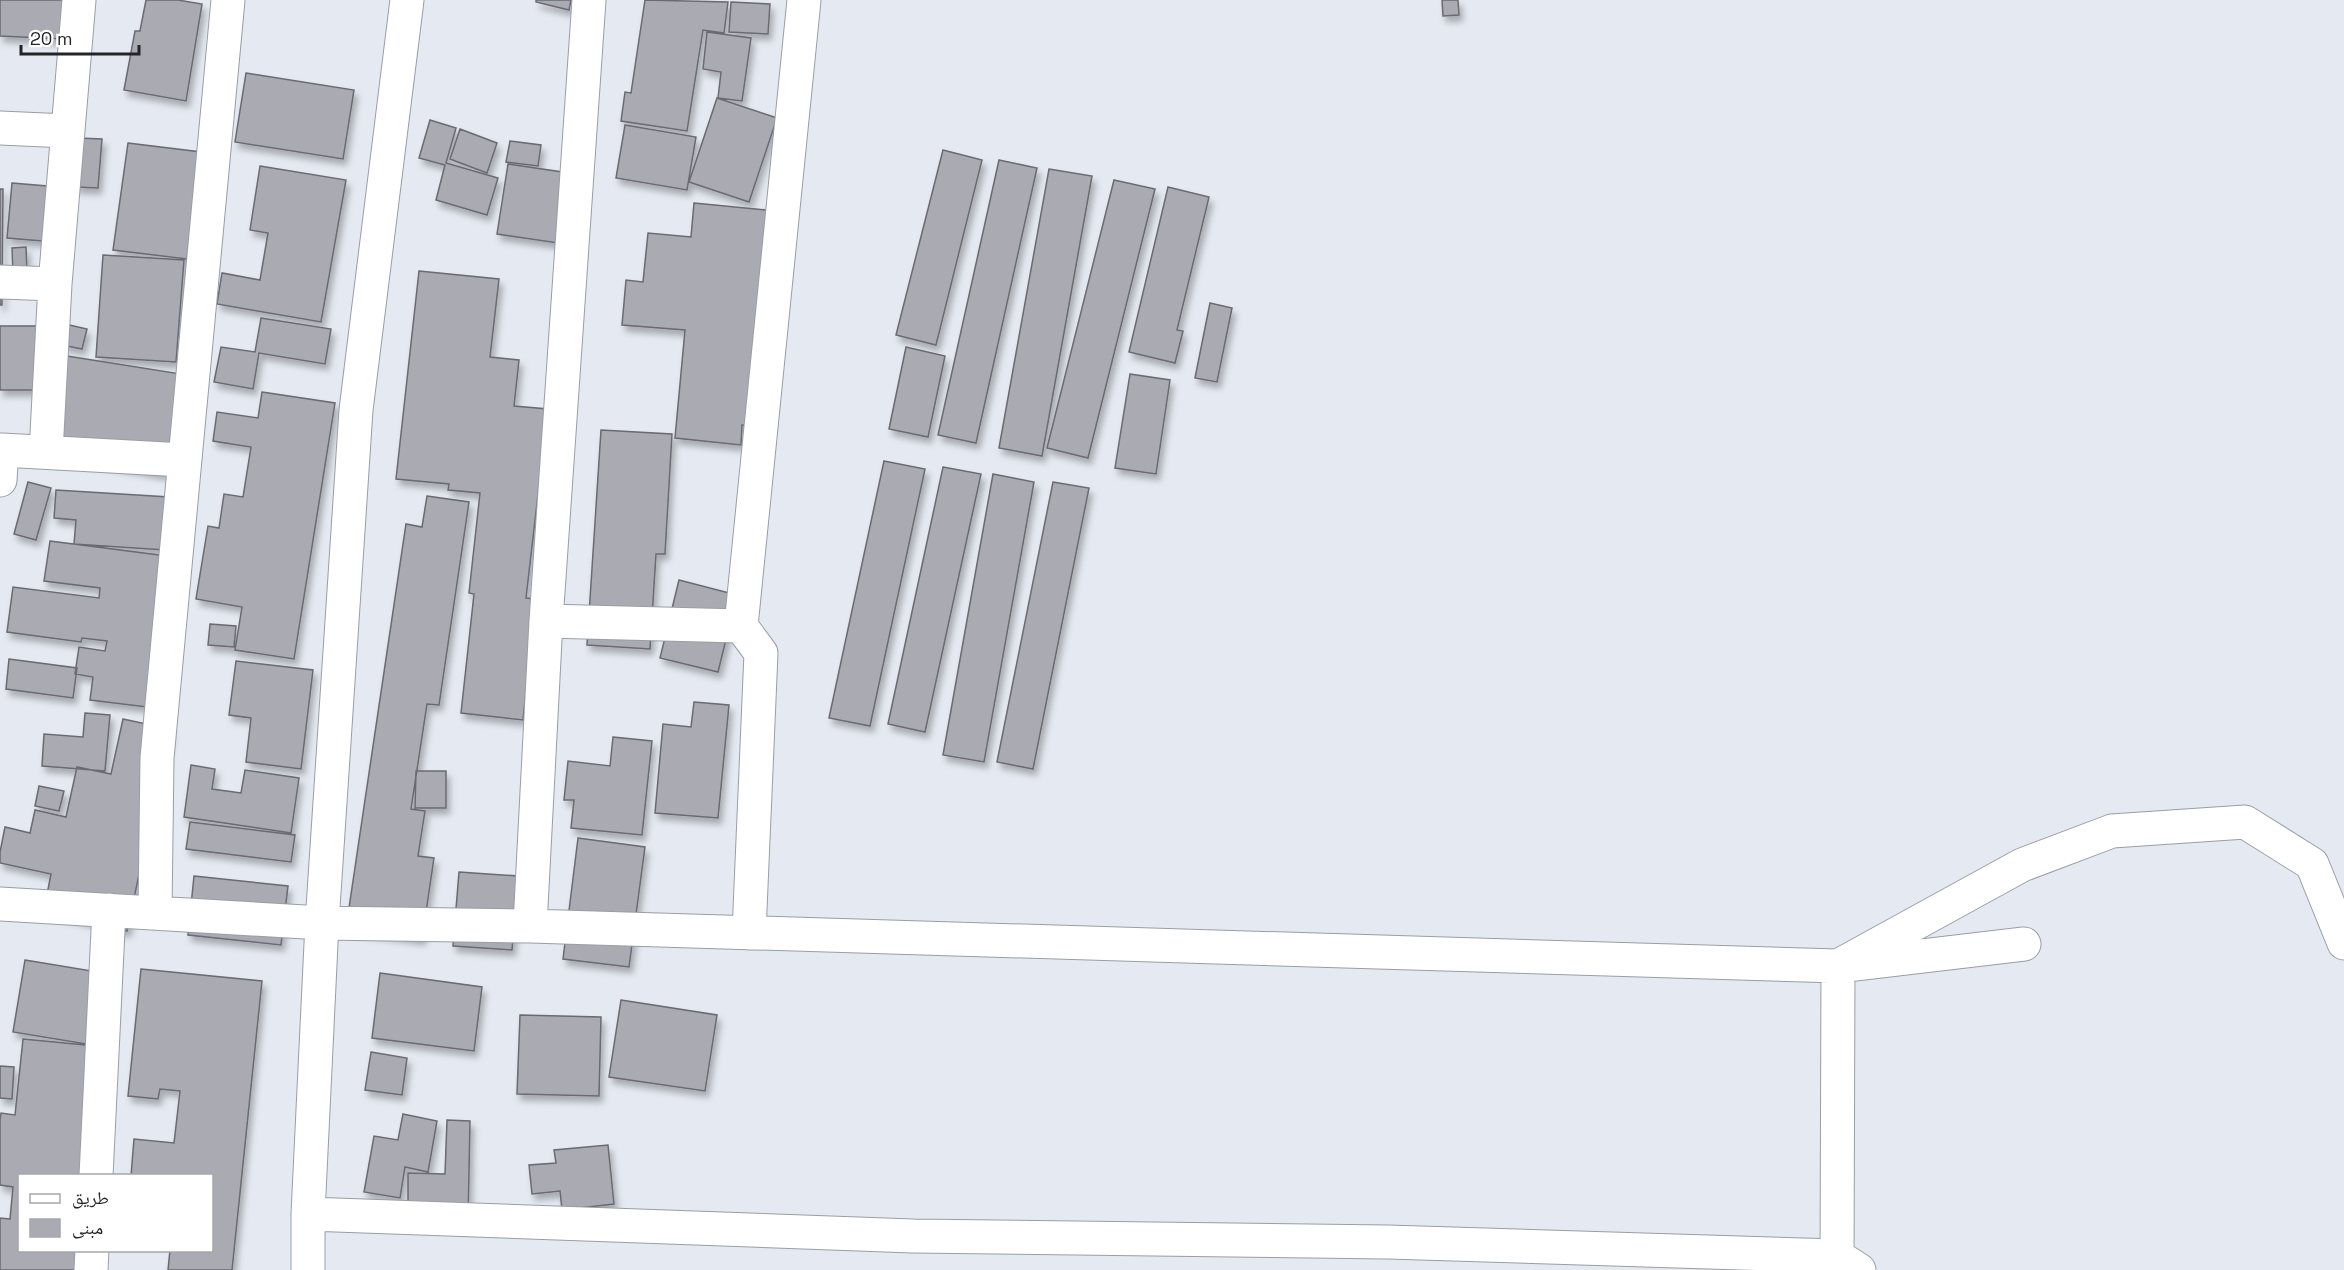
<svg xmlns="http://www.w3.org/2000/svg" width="2344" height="1270" font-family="'Space Grotesk','Noto Naskh Arabic',sans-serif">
	<defs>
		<filter id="shadow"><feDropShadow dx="3.5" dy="6" stdDeviation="3" flood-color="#0004"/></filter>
	</defs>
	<rect width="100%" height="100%" fill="#e5eaf2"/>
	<path fill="#aaaab2" stroke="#6a6a72" stroke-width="1.5" filter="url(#shadow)" d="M0,0H67L65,39L0,36Z
		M146,0H178L202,4L186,101L124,90L135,31H140Z
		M536,0H571L569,10L536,2Z
		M645,0L728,2L724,33L703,30L687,131L621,121L625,92L631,93Z
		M1442,0H1458L1459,15L1443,16Z
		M731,2L770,4L768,34L729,32Z
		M707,32L751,38L742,101L718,98L721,72L703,69Z
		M246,73L354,90L343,159L235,142Z
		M717,98L777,118L749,202L689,182Z
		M430,120L456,128L446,163L498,178L487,215L436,200L445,165L419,158Z
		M625,125L696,137L687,190L616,178Z
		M460,129L497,143L487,173L450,159Z
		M78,138L102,139L98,188L75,187Z
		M510,141L541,145L538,166L506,162Z
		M128,143L201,152L187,259L113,250Z
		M943,150L982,160L936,345L896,335Z
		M999,160L1037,168L976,443L938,435Z
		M508,164L569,173L558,243L497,234Z
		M260,166L346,180L321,322L217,304L222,273L260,280L268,233L250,230Z
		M1049,169L1092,176L1042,456L999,448Z
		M1114,180L1155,189L1088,458L1047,448Z
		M12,183L59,187L54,242L7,238Z
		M1168,187L1209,197L1177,330L1183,331L1175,363L1129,352Z
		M0,189H3L2,305H0Z
		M694,203L777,211L755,426L742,425L741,445L675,438L685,330L622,325L626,280L643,282L648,233L691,237Z
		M26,247L27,273L13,274L12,248Z
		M103,255L184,260L176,362L96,357Z
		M419,271L499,279L490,357L519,360L514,406L548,409L526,598L536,599L523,720L461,713L474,594L469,593L480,493L448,490L449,484L396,479Z
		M1210,303L1232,308L1217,382L1195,378Z
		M261,318L331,329L325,364L259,353L253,389L214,382L221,347L255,352Z
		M65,324L87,329L82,349L62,345Z
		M0,326H46L44,390H0Z
		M906,347L945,356L928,437L889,429Z
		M67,356L181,374L165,474L51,453Z
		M1130,374L1170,380L1156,474L1115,468Z
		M262,392L335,403L294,659L235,650L242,607L196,599L208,526L219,528L224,494L243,497L251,447L213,441L217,412L258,418Z
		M601,430L672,434L665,554H656L650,649L587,645Z
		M884,461L925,469L870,726L829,718Z
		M943,467L981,474L925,732L888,724Z
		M993,474L1034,482L984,762L943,755Z
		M28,482L51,488L36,540L14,534Z
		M1053,482L1089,488L1033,769L997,762Z
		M56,490L169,497L165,550L74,544L76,520L54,518Z
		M427,496L469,502L439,705L427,704L411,809L425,811L418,856L434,858L422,939L346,928L406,524L422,527Z
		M50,541L167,556L147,707L90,700L93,677L75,674L79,647L105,651L107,641L82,638L81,642L7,632L13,587L99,598L100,588L44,581Z
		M679,580L737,595L718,672L660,658Z
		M210,624L236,626L234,647L208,645Z
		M9,659L77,668L73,698L6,689Z
		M236,661L313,670L301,769L246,762L251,718L229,715Z
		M694,702L729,705L718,818L655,813L663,724L691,727Z
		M85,713L110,715L105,771L42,766L44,734L83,737Z
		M123,719L170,729L127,931L44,910L51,874L0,863V852L5,827L30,833L35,810L66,817L77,767L111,774Z
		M613,737L652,741L642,835L571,828L574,800H564L568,761L610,766Z
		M191,765L215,769L212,789L241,793L245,770L299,778L291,833L184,817Z
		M416,771H446V808H415Z
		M39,786L64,791L59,811L35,806Z
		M190,822L295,835L291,862L186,849Z
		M578,838L645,847L629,967L563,959Z
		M459,872L518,876L512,950L453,946Z
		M194,876L288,886L281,945L188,935Z
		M25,960L98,972L86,1044L13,1032Z
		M141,969L262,981L232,1270H168L170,1250H212V1176H131L134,1139L174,1143L180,1091L160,1089L158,1099L128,1096Z
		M380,973L482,987L474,1051L372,1038Z
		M621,1000L717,1015L705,1091L609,1077Z
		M520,1015L601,1017L599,1096L517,1094Z
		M23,1039L106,1047L92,1176H20V1250H84L82,1270H0V1218L10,1219L13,1187L0,1185V1120L1,1113L15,1115Z
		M371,1052L407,1058L402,1095L365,1090Z
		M0,1066L14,1067L12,1099L0,1098Z
		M403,1114L437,1121L428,1172L405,1167L400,1198L364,1192L374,1136L398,1140Z
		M447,1120L470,1121L468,1222L408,1221V1173L445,1174Z
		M608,1145L614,1204L562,1210L560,1191L532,1194L529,1165L556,1163L554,1150Z"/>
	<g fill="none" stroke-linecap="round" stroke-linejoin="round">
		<defs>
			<path id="minor" d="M0,128L67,131
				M0,282L55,284
				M0,450H2L0,480
				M2,450L184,460
				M46,452L55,284L79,0
				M546,621L741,626L804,0
				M741,626L761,653L749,933
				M0,904L322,923L530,926L1838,966L2024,944
				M155,912L157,758L228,0
				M530,926L546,621L589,0
				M96,1176L109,910
				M308,1214L913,1236L1388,1242L1837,1256L1859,1270
				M91,1270L92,1250
				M308,1270V1214L322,923L356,410L407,0
				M1837,1270L1838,966L2022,865L2112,831L2245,822L2312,864L2344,943"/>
		</defs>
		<use href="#minor" stroke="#999ea5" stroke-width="35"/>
		<use href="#minor" stroke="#fff" stroke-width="33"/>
	</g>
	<rect x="18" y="1174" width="195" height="78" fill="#ffffff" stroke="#a7a7a9" stroke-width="1.5"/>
	<rect x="30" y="1194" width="30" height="9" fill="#ffffff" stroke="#a7a7a9" stroke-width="1.5"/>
	<text x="72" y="1204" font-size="18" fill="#222427">طريق</text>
	<rect x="30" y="1219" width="30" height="18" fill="#aaaab2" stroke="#a7a7a9" stroke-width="1.5"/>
	<text x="72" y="1234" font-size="18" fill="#222427">مبنى</text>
	<path d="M21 45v9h118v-9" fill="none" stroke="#222427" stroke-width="3"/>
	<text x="30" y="45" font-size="18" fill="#222427" stroke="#ffffff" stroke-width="4.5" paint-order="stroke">20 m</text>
</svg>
